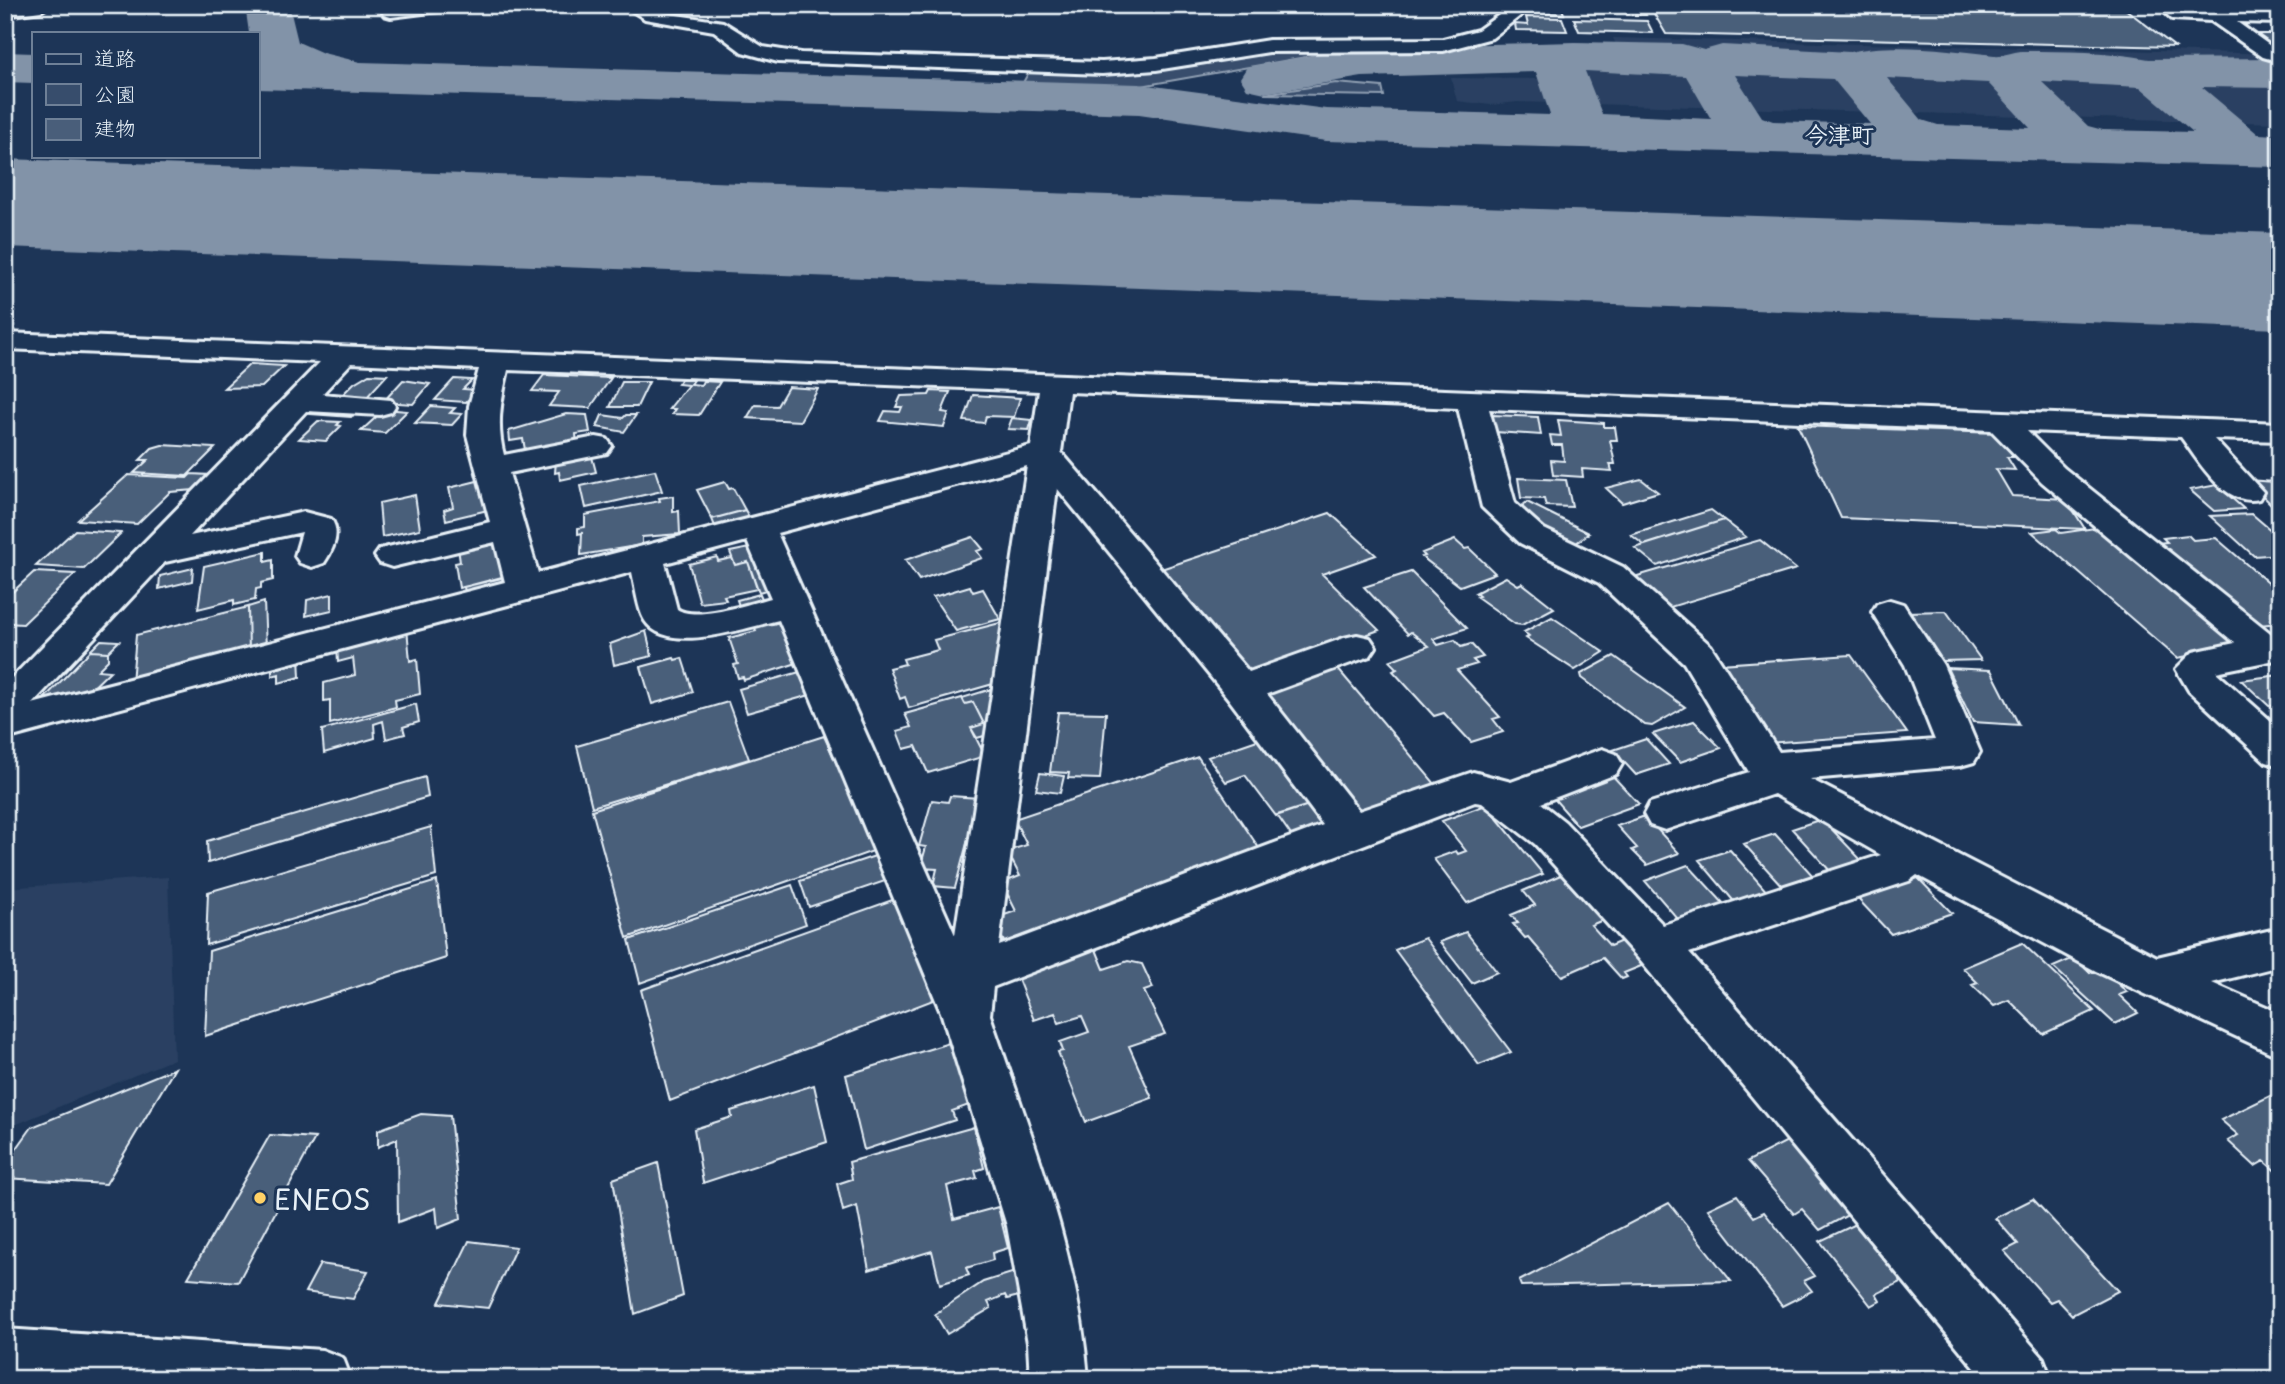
<svg xmlns="http://www.w3.org/2000/svg" width="2285" height="1384" font-family="'Playpen Sans','Klee One',sans-serif">
	<rect width="100%" height="100%" fill="#1d3557"/>
	<filter id="ink" filterUnits="userSpaceOnUse"><feTurbulence type="fractalNoise" baseFrequency=".0143" numOctaves="2"/><feDisplacementMap in="SourceGraphic" scale="14" xChannelSelector="R" yChannelSelector="G"/><feConvolveMatrix kernelMatrix="1 2 1 2 8 2 1 2 1" color-interpolation-filters="sRGB"/></filter>
	<g filter="url(#ink)">
		<path fill="#2a4162" d="M1613,38L2280,54V123L1517,102L1491,105L1457,101L1451,78L1538,79L1530,50L1601,52L1618,49Z
			M168,877L174,1059L5,1129V888Z"/>
		<path fill="#374d6c" stroke="#909fb2" stroke-width="2" d="M1328,47V53L1141,86L1107,88L1021,86L1030,70Z
			M1336,83L1382,87L1384,96L1264,94Z"/>
		<g fill="none" stroke-linecap="round" stroke-linejoin="round">
			<path fill="#8293a8" fill-rule="evenodd" d="M245,5H289L298,42L323,53L360,62L1139,84L1326,109L1550,115L1536,72L1362,77L1265,93L1247,89L1240,78L1247,67L1362,47L1575,42L1682,44L1704,50L1722,45L1850,52C1891,42 1952,50 1994,55C2003,56 2012,52 2021,51C2062,51 2108,51 2149,59L2280,58V88L2202,87L2258,134L2280,135V167L1326,141L1139,114L257,89V33H249ZM1585,71L1686,76L1711,119L1602,114ZM1735,75L1833,79L1870,124L1773,121L1762,117ZM1887,78L1988,83L2030,128L1938,125L1922,120ZM2042,82L2140,87L2193,132L2103,130L2088,126Z
				M5,52L33,53V83L5,82Z"/>
			<path fill="#8293a8" fill-rule="evenodd" d="M5,159L2280,233V329L5,247Z"/>
		</g>
		<path fill="#495e7a" stroke="#e8f1f8" stroke-width="2" d="M1540,5L1561,6L1564,14L1543,13Z
			M1622,5H1641L1646,15H1627Z
			M1649,5H2120L2175,47L1666,34Z
			M2215,5H2257L2264,10L2230,11Z
			M1526,17L1562,18L1567,31L1516,30L1515,24L1528,25Z
			M1574,19L1647,21L1653,33L1579,31Z
			M2255,34H2280V49L2267,45Z
			M250,364L284,366L262,387L224,388Z
			M369,374L387,375L366,398L341,396L354,383Z
			M544,375L611,378L590,408L549,406L559,392L532,391Z
			M454,379L472,380L463,389L477,390L466,402L435,400Z
			M403,380L430,384L413,404L383,402Z
			M681,380H694L691,384L701,385L703,381L720,382L699,415L672,414L675,409H669L688,385L678,384Z
			M622,382H649L637,407H610Z
			M788,387L818,389L800,421L747,418L755,405L777,406Z
			M931,391L950,392L942,412L949,413L944,427L880,421L885,411L900,412L902,407H896L901,396L929,395Z
			M973,395L1020,398L1014,417L986,416L984,423L964,421Z
			M431,406L455,408L450,413L462,414L452,425L415,423Z
			M315,408L357,410L351,417L309,414Z
			M385,409L407,411L385,433L361,431Z
			M566,414L587,415L590,432L576,434L577,445L526,455L523,439L510,441L509,431Z
			M602,415L623,418L626,415H636L624,432L597,427Z
			M1492,415L1538,417L1541,435L1495,432Z
			M1012,418L1032,420L1029,430L1008,429Z
			M1558,420L1604,423V427H1615L1617,440H1610L1615,464H1610L1612,471L1582,469L1583,477L1553,475L1551,460L1564,461L1562,445H1552L1550,435L1561,436Z
			M318,421L340,422L337,425L341,426L326,441L299,439Z
			M1798,426L1998,433L2014,457H2007L2015,470L1996,469L2012,496L2066,499L2085,529L1841,518Z
			M162,445L215,448L187,476L134,473L148,460H140L152,448Z
			M591,453L596,472L560,480L559,472L555,473L556,460Z
			M655,470L662,491L586,508L581,486Z
			M191,474L209,475L195,490L170,492L137,524L78,520L128,475L187,478Z
			M1518,478L1566,480L1572,507L1546,506L1544,499L1521,498Z
			M485,479L492,509L446,520L444,510L453,507L449,488Z
			M1641,479L1658,492L1622,503L1606,488Z
			M2247,480L2275,482L2280,488V513Z
			M725,482L729,489L733,488L745,510L712,519L697,490Z
			M2217,485L2244,509L2214,511L2190,490Z
			M415,495L420,529L382,537L379,503Z
			M673,496V512L679,511L680,534L642,537V545L581,555L582,533L578,534V528L585,527V515L660,501L659,498Z
			M1527,502L1589,533L1575,544L1533,523L1517,510Z
			M745,510L753,524L718,534L712,519Z
			M1711,510L1724,520L1644,545L1631,535Z
			M1330,513L1376,555L1322,574L1379,630L1242,681L1149,573Z
			M2252,514L2280,538V554L2254,556L2210,516Z
			M1724,520L1746,537L1657,566L1635,548Z
			M2102,527L2247,645L2177,658L2032,532L2056,529L2061,533Z
			M75,530L121,533L84,569L36,566Z
			M2188,535L2193,540L2216,538L2280,593V623L2248,626L2156,543L2167,542L2163,538Z
			M501,537L510,576L459,588L455,563L460,562L458,548Z
			M973,537L983,549L977,551L982,558L919,580L905,560Z
			M1455,540L1465,549L1469,548L1495,573L1460,586L1422,557L1425,556L1422,553Z
			M1760,540L1796,569L1667,608L1634,577Z
			M755,547L772,588L759,592L748,562L735,565L730,552Z
			M265,552V562L273,560V580L261,583V588L256,589L255,600L234,605V600L198,609L204,566Z
			M717,557L718,561L732,558L735,565L748,562L757,589L724,596L726,600L700,603L689,564Z
			M193,568L192,581L159,589L160,576Z
			M34,572L75,574L23,624L5,623V599Z
			M1411,572L1467,628L1433,639L1438,645L1455,640L1461,647L1471,644L1483,657L1473,660L1477,664L1457,670L1500,717L1493,719L1503,732L1471,742L1444,713L1434,716L1393,671L1397,669L1389,661L1429,646L1411,632L1408,634L1364,587Z
			M502,577L505,587L466,597L464,587Z
			M1506,577L1518,585L1522,583L1554,608L1522,625L1515,624L1477,597L1479,596L1475,593Z
			M970,586L973,592L983,589L1000,619L956,631L933,597Z
			M332,594V610L306,616L307,600Z
			M760,594L764,603L741,612L737,600Z
			M264,602L266,648L249,652L248,607Z
			M248,607L249,652L132,683L136,635Z
			M1946,611L1981,660L1941,661L1907,612Z
			M1552,617L1604,652L1575,670L1526,638L1529,636L1524,632Z
			M770,619L772,624L784,621L800,662L744,680L743,677L738,678L734,665L738,664L729,638L756,631L754,624Z
			M1000,623L1005,635L1000,670L995,672L1000,682L909,708L905,697L900,699L889,668L905,664L903,659L938,650L934,640Z
			M407,628L410,661L417,659L420,694L395,700L396,707L330,724V700L324,701V683L355,675L353,658L338,662L337,645Z
			M646,631L652,656L614,665L610,644Z
			M101,640L119,641L108,652L90,651Z
			M90,651L108,652V660L98,670L110,671L82,698L34,709Z
			M1851,655L1907,733L1768,743L1721,664Z
			M299,656L300,677L279,683V674L272,676V668Z
			M1614,656L1685,707L1652,726L1645,725L1582,678L1581,674Z
			M674,658L675,660L682,658L693,692L652,704L641,667Z
			M1332,662L1436,785L1346,818L1248,690Z
			M1947,668L1991,670L2019,725L1973,722Z
			M807,670L817,693L747,713L739,689Z
			M2280,675V705L2269,706L2241,680Z
			M995,688L991,734L977,738L971,728L984,724L973,702L965,704L962,698Z
			M962,698L965,704L973,702L984,724L971,728L985,756L928,773L916,746L904,749L897,731L911,727L905,714Z
			M728,702L749,759L592,807L577,746Z
			M416,704L419,722L403,727L405,734L386,739L383,721L374,724L375,738L324,753L322,730Z
			M1058,712L1106,713L1100,779L1068,778L1069,773L1050,772Z
			M1694,721L1721,748L1680,762L1653,734Z
			M824,736L876,850L627,938L592,810Z
			M1263,738L1309,805L1276,816L1245,775L1226,782L1208,757Z
			M1646,739L1669,764L1636,775L1613,750Z
			M1198,757L1265,857L1008,950L993,919L1016,911L1002,883L1020,876L1007,851L1027,845L1014,819Z
			M1609,772L1639,804L1578,826L1549,793Z
			M1040,773L1064,776L1060,793L1036,790Z
			M425,777L428,797L208,863L207,841Z
			M950,796L979,798L955,888L933,886L937,869L920,868L926,847L919,846L932,800L948,802Z
			M1309,805L1325,827L1293,838L1277,815Z
			M1486,805L1543,874L1467,903L1434,859L1456,851L1458,854L1466,851L1442,821Z
			M1645,816L1679,853L1647,865L1632,850L1637,848L1617,826Z
			M1822,819L1863,862L1831,872L1792,829Z
			M431,827L436,876L206,945L208,892Z
			M1775,834L1814,877L1783,887L1744,844Z
			M1730,850L1769,894L1737,905L1699,860Z
			M881,854L891,879L809,907L800,881Z
			M1688,865L1725,905L1683,925L1645,881Z
			M1563,874L1603,920L1591,925L1610,946L1624,940L1646,964L1624,973L1627,977L1622,979L1603,958L1562,976L1528,937L1525,938L1513,924L1518,923L1511,915L1535,905L1523,891Z
			M1918,878L1952,913L1891,934L1857,898Z
			M437,881L446,958L205,1036L209,951Z
			M792,885L806,924L640,983L629,940Z
			M898,898L941,997L670,1101L641,990Z
			M1466,932L1497,972L1472,983L1440,942Z
			M1425,938L1511,1052L1479,1065L1395,950Z
			M2022,943L2094,1011L2043,1034L2009,1000L1994,1006L1972,985L1978,983L1963,968Z
			M1095,947L1104,969L1128,961L1142,964L1153,988L1144,991L1165,1034L1129,1046L1152,1098L1086,1122L1058,1052L1063,1051L1060,1042L1089,1032L1082,1016L1059,1023L1055,1013L1034,1020L1015,972Z
			M2074,958L2090,973L2100,968L2127,992L2119,995L2138,1013L2115,1024L2053,967Z
			M949,1043L969,1105L952,1111L955,1120L864,1150L846,1075Z
			M175,1068L106,1184L5,1178V1165L32,1127Z
			M814,1085L827,1142L703,1183L694,1129L732,1117L731,1111Z
			M2280,1091V1175L2264,1161L2255,1166L2228,1141L2238,1135L2221,1120Z
			M421,1114L450,1116L461,1219L438,1228L436,1208L398,1222L397,1139L378,1147V1130Z
			M974,1127L984,1168L975,1171L977,1178L947,1186L954,1219L998,1207L1008,1248L992,1253L993,1260L966,1268L969,1275L940,1284L932,1251L869,1270L857,1206L843,1211L837,1184L852,1179L849,1162Z
			M270,1135L315,1138L238,1282L188,1278Z
			M1797,1136L1861,1208L1820,1230L1802,1209L1794,1214L1748,1161Z
			M658,1163L683,1296L635,1314L613,1179Z
			M1737,1195L1754,1217L1764,1212L1815,1276L1804,1281L1812,1291L1782,1306L1708,1209Z
			M2033,1199L2118,1291L2072,1315L2057,1299L2050,1302L2004,1251L2018,1244L1995,1218Z
			M1669,1203L1731,1281L1521,1286L1519,1281Z
			M1871,1217L1918,1274L1876,1294L1880,1301L1871,1306L1820,1241Z
			M469,1241L516,1247L488,1308L439,1303Z
			M320,1264L368,1271L353,1299L305,1292Z
			M1031,1267L1019,1289V1296L1007,1299L1005,1295L988,1302L991,1308L947,1334L935,1314L983,1282Z"/>
		<g fill="none" stroke-linecap="round" stroke-linejoin="round">
			<defs>
				<path id="minor" d="M5,5H50L41,11L5,16Z
					M379,5H448L439,11L391,17L384,15Z
					M623,5H645L663,13L723,22L763,47L801,53L1102,62L1156,58L1269,40L1443,39L1478,30L1513,5H1534L1492,38L1443,51L1269,52L1156,70L1102,74L778,62L742,52L714,31L645,19Z
					M2157,5H2178L2184,9L2280,11V23L2237,22L2280,53L2270,59L2263,57L2211,21L2172,19Z
					M5,333L2280,423V441L2214,439L2263,492L2259,499C2224,507 2199,461 2181,437L2027,431L2064,468L2274,636L2280,635V659L2216,672L2280,729V766L2266,762L2189,691L2176,669L2193,652L2235,643L2042,482L1991,430L1489,409L1515,503L1544,529L1623,567L1711,646L1779,752L1935,740L1905,665L1872,612L1877,604L1890,600L1903,604L1943,665L1980,752L1974,762L1960,766L1810,779L2157,957L2280,928V966L2212,983L2280,1013V1057L2096,971L1917,875L1909,881L1689,953L2043,1358L2051,1379H1984L1639,959L1535,844L1482,803L1475,802L993,987L990,1015C1030,1133 1079,1253 1088,1379H1030L1028,1343L1007,1226L942,1015L779,620C746,627 660,659 642,615C637,602 635,585 632,572L5,739V685L320,362L5,349ZM351,363L479,369L469,406L467,435L490,522L380,549L375,556L380,563L392,567L495,542L505,582L32,704L165,562L302,532L295,556L300,563L312,567L324,563C333,550 341,533 331,519L304,512L190,536L306,411L380,415L391,412L395,406L391,400L322,394ZM508,370L1039,391L1031,446L538,573L509,473L607,453L612,446L607,439L596,437L504,455C496,425 501,400 508,370ZM1069,392L1458,408L1482,507L1520,543L1599,583L1684,663L1749,772L1650,803L1644,814L1650,825L1665,830L1774,794L1881,855L1663,925L1565,822L1541,803L1616,774L1622,764L1616,754L1602,749L1511,782L1473,772L1359,811L1267,694L1370,656L1376,647L1370,638L1357,635L1344,638L1249,672L1061,452ZM1027,466L955,935L777,533ZM1057,488L1228,698L1323,825L999,946ZM747,541L771,598C748,604 695,622 677,609L665,563Z"/>
				<path id="major" d="M5,1329L322,1350L343,1358L351,1379H5Z"/>
			</defs>
			<use href="#minor" stroke="#e8f1f8" stroke-width="6"/>
			<use href="#major" stroke="#e8f1f8" stroke-width="6"/>
			<use href="#minor" fill="#1d3557" fill-rule="evenodd"/>
			<use href="#major" fill="#1d3557" fill-rule="evenodd"/>
		</g>
	</g>
	<circle fill="#ffd166" stroke="#1d3557" stroke-width="2.5" cx="260" cy="1198" r="7"/>
	<g text-anchor="middle" dominant-baseline="central" stroke-width="6" stroke-linejoin="round" paint-order="stroke">
		<g font-size="23" font-weight="bold" fill="#e8f1f8" stroke="#1d3557">
			<text x="1839" y="133">今津町</text>
		</g>
		<g font-size="28" fill="#e8f1f8" stroke="#1d3557" text-anchor="start">
			<text x="274" y="1198">ENEOS</text>
		</g>
	</g>
	<rect width="2285" height="1384" fill="none" stroke="#1d3557" stroke-width="28"/>
	<rect x="14" y="14" width="2257" height="1356" fill="none" stroke="#e8f1f8" stroke-width="2.5" filter="url(#ink)"/>
	<rect x="32" y="32" width="228" height="126" fill="#1d3557" stroke="#6e8097" stroke-width="2"/>
	<rect x="46" y="54" width="35" height="10" fill="#1d3557" stroke="#6e8097" stroke-width="2"/>
	<text x="94" y="66" font-size="21" fill="#e8f1f8">道路</text>
	<rect x="46" y="84" width="35" height="21" fill="#374d6c" stroke="#6e8097" stroke-width="2"/>
	<text x="94" y="102" font-size="21" fill="#e8f1f8">公園</text>
	<rect x="46" y="119" width="35" height="21" fill="#495e7a" stroke="#6e8097" stroke-width="2"/>
	<text x="94" y="136" font-size="21" fill="#e8f1f8">建物</text>
</svg>
